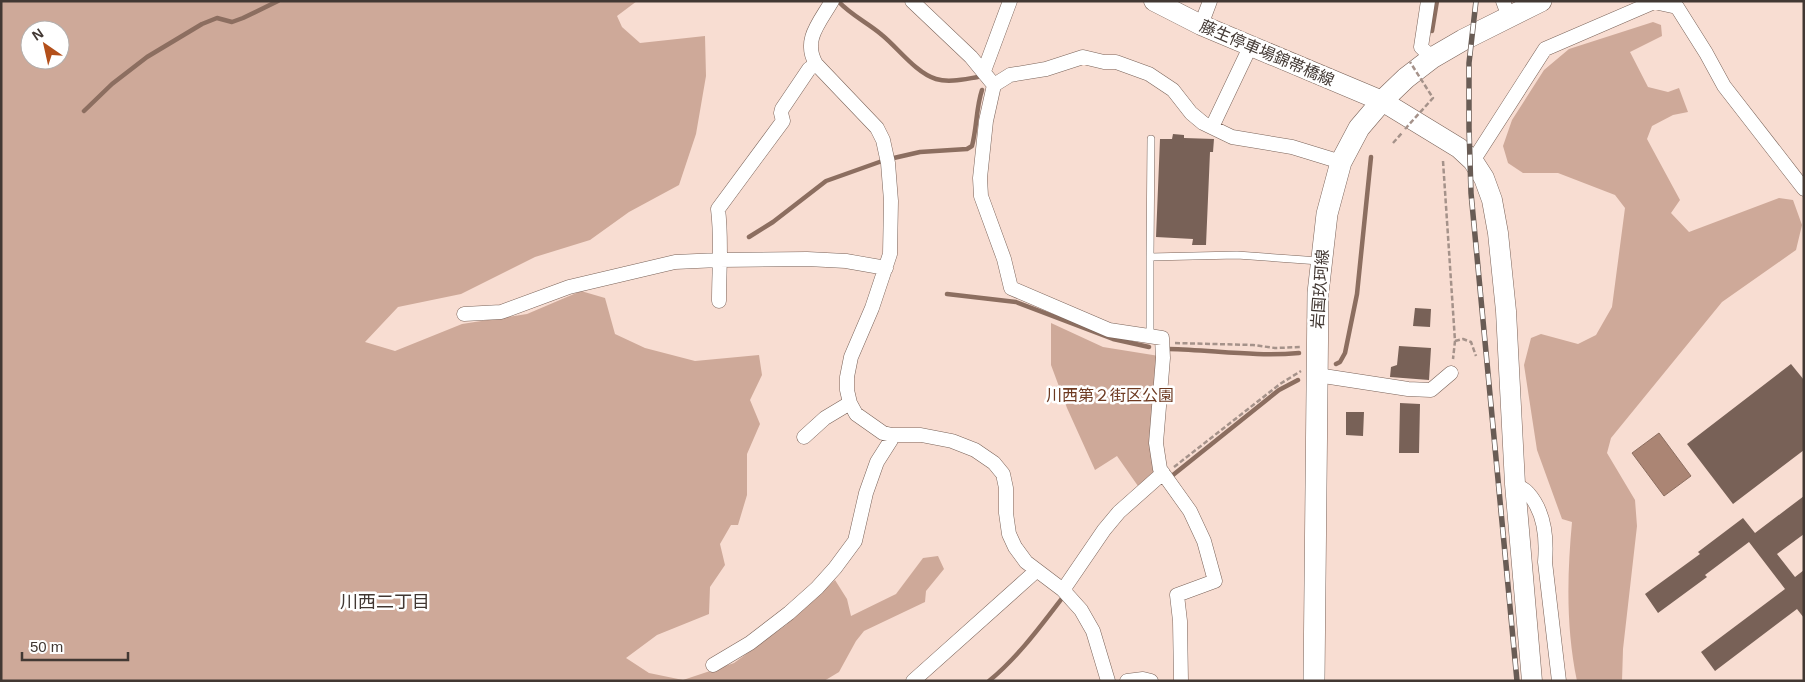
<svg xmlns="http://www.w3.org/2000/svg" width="1805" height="682" font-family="Helvetica,'Noto Sans JP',sans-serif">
	<rect width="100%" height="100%" fill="#f8ddd2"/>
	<path fill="#cea999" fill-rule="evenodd" d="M1,1H637L617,16L622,27L640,43L705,36L706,76L696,134L679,185L629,212L590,240L535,257L461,294L398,307L365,342L395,351L462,324L527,314L581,291L605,298L615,334L645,348L695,361L759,355L762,375L750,400L760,424L747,454V495L738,525H731L720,544L725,565L710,587L709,614L657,635L626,658L649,673L683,680L734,663L786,625L835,580L847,599L851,616L896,594L923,558L938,556L944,569L926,591L925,602L864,631L856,641L839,672L824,681H1ZM30,30H60V60H30Z
		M1653,22L1661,25L1662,36L1630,52L1648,87L1668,92L1679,88L1688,112L1673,115L1652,126L1647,139L1680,200L1671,213L1689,232L1779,198L1793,200L1802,225L1796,250L1722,302L1611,438L1607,453L1635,500L1637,526L1623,649L1622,681H1577C1566,628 1567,576 1572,522L1562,519L1537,450L1524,365L1531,338L1541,334L1578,344L1596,335L1612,307L1625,208L1615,195L1558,173H1523L1508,163L1503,146L1512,120L1544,70L1569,49Z
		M1051,323L1103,347L1159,356L1154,468L1153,477L1138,486L1117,456L1095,470L1067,408L1051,365Z"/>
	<path fill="#ab8574" stroke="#8c6e60" d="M1659,433L1691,476L1664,496L1632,453Z"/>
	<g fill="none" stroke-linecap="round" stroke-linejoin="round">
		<path stroke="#8c6e60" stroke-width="4.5" d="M839,2C851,15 868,23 882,35C898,48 916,73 936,79C949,83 965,79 978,77
			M1432,31L1437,1
			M84,111L112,84L147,57L202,24L217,18L232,22L243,18L278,1
			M749,237L773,222L826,181L885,160L920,152L967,149L972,146C977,127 976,108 982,90
			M947,294L1016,302L1113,339L1149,347
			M1169,349C1213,350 1255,357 1299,353
			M1336,364L1340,362L1345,353L1357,294L1371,157
			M1168,479L1279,390L1298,380
			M989,681C1018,657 1040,627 1063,597"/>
	</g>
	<path fill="#786157" d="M1173,134L1184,135V138L1214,139L1213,152H1210L1206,245H1192L1193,239L1156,237L1160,139H1172Z
		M1415,308L1431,309L1430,327L1413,326Z
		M1399,346L1431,348L1429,380L1390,377L1391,367L1397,365Z
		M1791,364L1804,380V450L1733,504L1687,444Z
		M1400,403L1420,404L1419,453H1399Z
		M1346,412H1364L1363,436L1346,435Z
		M1804,496V534L1777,554L1795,577L1804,570V618L1797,609L1715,671L1701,652L1785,589L1749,542L1705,575L1707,577L1658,613L1645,594L1700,554L1698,552L1743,518L1755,533Z"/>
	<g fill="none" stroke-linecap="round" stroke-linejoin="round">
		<defs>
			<path id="lane" d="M1150,257L1151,139
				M1150,335V257L1237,255L1319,261"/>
			<path id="street" d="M832,1C820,22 802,40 816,64L877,128L883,140L888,163L891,201L890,254L872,308L851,357L847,377V390L850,403L856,414L883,433L892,435H921L952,441L975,450L994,463L1003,474L1006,488V513L1009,534L1015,547L1026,562L1063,590L1081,610L1093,631L1108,681
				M912,1L971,57L994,85
				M1428,1L1421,47L1432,58
				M1503,1L1509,17
				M1201,25L1210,1
				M984,71L1010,1
				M1212,127L1251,45
				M1473,161L1545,49L1654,2L1677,7L1706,53L1724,86L1804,189
				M719,301C719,270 722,240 718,209L783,121L781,113L782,109L809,69L816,64
				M464,314L501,312L569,287L675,262L719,260L807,259L846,261L886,268
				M1317,375L1408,389L1431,390L1451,373
				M804,437L825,418L850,403
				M1515,484C1519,487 1525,489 1528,493C1545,512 1547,538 1545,562L1559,681
				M1063,590L1104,530L1119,512L1163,473
				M713,665L750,643L789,613L817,588L835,568L855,541L866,493L877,462L891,440L892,435
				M913,681L1036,571
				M1127,681L1143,679L1151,681
				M1181,681L1180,621L1177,595L1215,581L1204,541L1190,511L1160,469L1156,443L1163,358L1162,338L1109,330L1011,288L1004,259L981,196L980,178L986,121L994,85L1010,75L1046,69L1083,57L1104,62H1116L1149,74L1173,90L1191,113L1203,123L1232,137L1292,147L1341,162"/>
			<path id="secondary" d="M1154,1L1201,25L1382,101L1459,148L1473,161L1484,178L1492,200L1498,233L1506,311L1515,484L1532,681"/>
			<path id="primary" d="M1314,681L1318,293L1327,214L1341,162L1359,128L1382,101L1406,78L1432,58L1463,40L1541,1"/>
		</defs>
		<use href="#lane" stroke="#7a6359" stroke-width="8"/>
		<use href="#street" stroke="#7a6359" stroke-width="15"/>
		<use href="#secondary" stroke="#7a6359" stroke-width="21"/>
		<use href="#primary" stroke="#7a6359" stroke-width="22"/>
		<path stroke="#a5928a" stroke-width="2.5" stroke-dasharray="5 2.5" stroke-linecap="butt" d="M1393,143L1402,133
			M1443,161L1455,341L1453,359
			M1455,341L1463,339L1471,342L1476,356
			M1175,343L1253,345L1275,348L1302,347
			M1174,467L1280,384L1301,371"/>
		<use href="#lane" stroke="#fff" stroke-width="7"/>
		<use href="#street" stroke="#fff" stroke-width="14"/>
		<use href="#secondary" stroke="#fff" stroke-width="20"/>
		<use href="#primary" stroke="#fff" stroke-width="21"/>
		<defs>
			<path id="rail" d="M1476,1L1469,63V128L1471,193L1517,681"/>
		</defs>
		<use href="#rail" stroke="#695c55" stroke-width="5.5"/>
		<use href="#rail" stroke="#fff" stroke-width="4" stroke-dasharray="11" stroke-linecap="butt"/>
		<path stroke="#a5928a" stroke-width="2.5" stroke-dasharray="5 2.5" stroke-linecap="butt" d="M1405,129L1433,98L1410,62"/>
	</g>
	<g text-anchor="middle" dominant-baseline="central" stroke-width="5" stroke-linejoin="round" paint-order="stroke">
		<g font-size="16" fill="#423833" stroke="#fff">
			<text transform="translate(1267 53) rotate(23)">藤生停車場錦帯橋線</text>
			<text transform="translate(1320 289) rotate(-86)">岩国玖珂線</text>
		</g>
		<g font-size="16" fill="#6d3920" stroke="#fff">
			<text x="1110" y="395">川西第２街区公園</text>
		</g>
		<g font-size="18" fill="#423833" stroke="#fff">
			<text x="385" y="602">川西二丁目</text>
		</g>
	</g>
	<rect width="1805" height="682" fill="none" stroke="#423833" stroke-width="5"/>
	<g transform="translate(45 45) rotate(326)"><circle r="24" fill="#ffffff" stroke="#b3afad"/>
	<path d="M0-4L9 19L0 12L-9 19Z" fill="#b34f1a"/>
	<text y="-8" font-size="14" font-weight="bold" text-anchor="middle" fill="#423833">N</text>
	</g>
	<path d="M22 652v8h106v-8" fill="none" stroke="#423833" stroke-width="2.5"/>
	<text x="30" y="652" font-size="15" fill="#423833" stroke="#ffffff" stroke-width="4" paint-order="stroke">50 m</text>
</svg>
